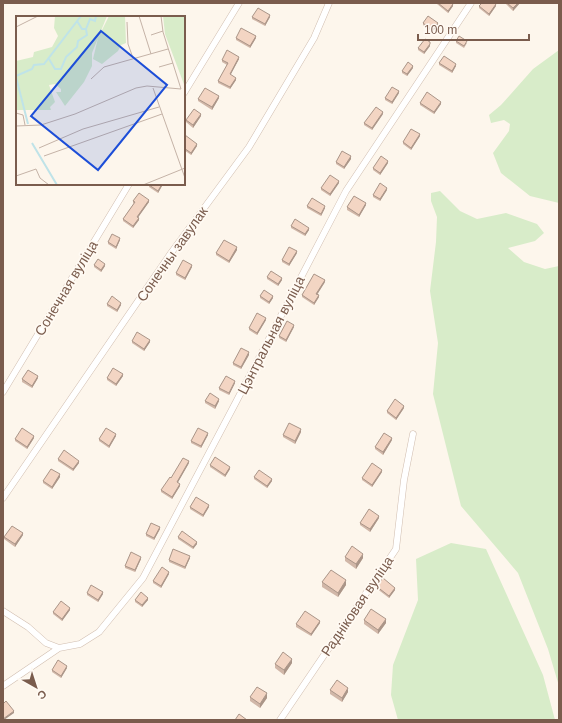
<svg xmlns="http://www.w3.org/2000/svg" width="562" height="723" font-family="Arial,sans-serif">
	<rect width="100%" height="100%" fill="#fdf6ec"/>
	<path fill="#d8ecc9" d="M559,50V203L530,196L501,173L493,153L509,131L510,124L504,120L491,123L489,115L501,105L533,69Z
		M440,191L460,211L477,219L506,213L537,224L544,233L535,241L508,248L524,262L545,269L559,266V686L548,649L518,573L461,506L433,394L438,343L430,291L436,242L437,217L431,201V193Z
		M451,543L486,549L543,675L555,720H398L391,695L393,665L418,600L416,559Z"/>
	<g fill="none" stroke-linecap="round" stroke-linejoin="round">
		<defs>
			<path id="minor" d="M184,93L239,3
				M3,392L129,184
				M3,498L171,253L249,147L314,38L329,3
				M3,611L28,627L46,643L59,648
				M3,686L59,648L80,644L99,632L143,578L236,402L346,191L471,3
				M280,720L396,549L404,480L413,434"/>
		</defs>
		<use href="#minor" stroke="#d1beb0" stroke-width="7"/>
		<use href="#minor" stroke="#fff" stroke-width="6"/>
	</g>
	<path fill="#d1b7a8" d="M437,3H452L453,6L448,13L437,4Z
		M505,3H520L513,11Z
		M479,6H496L489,16L479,8Z
		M252,17H270L265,26L252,19Z
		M423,23L438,25L432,32L423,25Z
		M236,38H256L250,48L236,40Z
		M456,41L467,43L464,48L456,43Z
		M430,46L424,54L418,50V48Z
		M239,59L230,75L236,80L230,89L218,83V81L227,65L222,62V60Z
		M439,63L456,66L452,73L439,65Z
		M413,68L407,76L402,73V71Z
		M399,93L392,104L385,100V98Z
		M219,98L212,110L198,101V99Z
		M420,103L441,104L434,114L420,105Z
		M383,114L372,130L364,125V123Z
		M201,116L193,128L186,122V120Z
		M420,136L411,150L403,144V142Z
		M184,137L197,146L191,155L184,150Z
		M351,159L344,169L336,164V162Z
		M388,163L380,175L373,170V168Z
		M339,183L330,196L321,190V188Z
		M149,185L162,186L158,193L149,187Z
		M387,190L380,201L373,197V195Z
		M133,201L149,202L138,217L139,220L133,228L123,221V219L134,203H133Z
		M366,205L359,217L347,210V207Z
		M307,206L325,208L321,216L307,208Z
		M291,226L309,230L305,236L291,228Z
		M120,240L116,249L108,244V242Z
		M237,250L229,263L216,255V253Z
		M297,253L289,266L282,262V260Z
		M94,265L105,266L101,272L94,267Z
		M192,267L185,280L176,275V273Z
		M267,277L282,280L278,286L267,279Z
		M325,282L317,295L319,297L314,305L302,297V295Z
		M260,296L273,298L269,304L260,298Z
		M107,304L121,305L117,312L107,306Z
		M266,320L257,335L249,330V328Z
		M294,327L286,342L279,338V336Z
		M132,341L150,342L144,351L132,343Z
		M249,355L241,369L233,365V363Z
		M123,376L116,386L107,380V378Z
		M38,378L32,388L22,382V379Z
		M235,383L229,395L219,390V388Z
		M205,401H219L215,409L205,403Z
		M404,408L396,420L387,413V411Z
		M301,432L295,444L283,437V435Z
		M208,435L201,448L191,443V441Z
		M116,436L109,448L99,441V439Z
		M34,438L27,449L15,441V439Z
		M392,440L383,455L375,449V447Z
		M58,459L79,463L73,471L58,461Z
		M189,463L178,482L180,486L172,499L161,492V490L171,478Z
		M210,465L230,469L225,477L210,467Z
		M382,472L372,487L362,480V478Z
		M60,477L52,489L43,483V481Z
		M254,477L272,481L267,488L254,479Z
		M190,507H209L203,517L190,509Z
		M379,518L370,532L360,525V523Z
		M160,529L154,540L146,536V534Z
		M23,535L15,547L4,539V537Z
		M178,537L197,544L193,549L178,539Z
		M345,557L363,558L356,569L345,561Z
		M190,558L185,569L169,562V560Z
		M141,559L135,572L125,568V566Z
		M169,574L161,588L153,583V581Z
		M322,582L346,585L338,597L322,587Z
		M376,586L395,590L389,598L376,588Z
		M87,593L103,594L98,602L87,595Z
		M135,600H148L142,607L135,602Z
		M70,610L62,621L53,614V612Z
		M364,620L386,623L378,634L364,624Z
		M320,623L311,636L296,627V624Z
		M292,663L284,675L275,668V664Z
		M67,668L61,678L52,672V670Z
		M330,690L348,692L342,702L330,694Z
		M250,697L267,698L260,708L250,701Z"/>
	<path fill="#aa9588" d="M518,3H520L513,11V8Z
		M453,4V6L448,13V11Z
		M496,4V6L489,16V14Z
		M270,15V17L265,26V24Z
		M438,23V25L432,32V30Z
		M256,36V38L250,48V46Z
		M430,44V46L424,54V52Z
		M239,57V59L230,76V74Z
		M456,64V66L452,73V71Z
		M413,66V68L407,76V74Z
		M236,78V80L230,89V87Z
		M399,91V93L392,104V102Z
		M219,96V98L212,110V107Z
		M441,102V104L434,114V112Z
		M383,112V114L372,130V128Z
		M201,114V116L193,128V125Z
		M420,134V136L411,150V148Z
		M197,144V146L191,155V153Z
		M351,156V159L344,169V167Z
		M388,161V163L380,175V173Z
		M339,181V183L330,196V194Z
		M162,184V186L158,193V191Z
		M387,188V190L380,201V199Z
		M149,200V202L137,219V217Z
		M366,203V205L359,217V215Z
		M325,206V208L321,216V214Z
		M139,218V220L133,228V226Z
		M309,228V230L305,236V234Z
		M120,238V240L116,249V247Z
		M237,247V250L229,263V261Z
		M297,251V253L289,266V264Z
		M105,264V266L101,272V270Z
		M192,265V267L185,280V278Z
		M282,278V280L278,286V284Z
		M325,280V282L316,296V294Z
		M319,295V297L314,305V303Z
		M273,296V298L269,304V302Z
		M121,303V305L117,312V310Z
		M266,318V320L257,335V333Z
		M294,325V327L286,342V340Z
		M150,340V342L144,351V349Z
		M249,352V355L241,369V367Z
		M123,374V376L116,386V384Z
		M38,376V378L32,388V386Z
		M235,381V383L229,395V393Z
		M219,399V401L215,409V406Z
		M404,406V408L396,420V418Z
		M301,429V432L295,444V441Z
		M208,433V435L201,448V446Z
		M116,434V436L109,448V446Z
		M34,436V438L27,449V447Z
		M392,438V440L383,455V452Z
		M79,461V463L73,471V469Z
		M189,461V463L177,484V482Z
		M230,467V469L225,477V475Z
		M382,470V472L372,487V485Z
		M60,474V477L52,489V487Z
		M272,479V481L267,488V486Z
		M180,484V486L172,499V497Z
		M209,505V507L203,517V515Z
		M379,516V518L370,532V529Z
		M160,527V529L154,540V538Z
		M23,533V535L15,547V544Z
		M197,542V544L193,549V547Z
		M363,554V558L356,569V564Z
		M190,556V558L185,569V567Z
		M141,557V559L135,572V570Z
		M169,572V574L161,588V586Z
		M346,580V585L338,597V593Z
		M395,588V590L389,598V596Z
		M103,592V594L98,602V600Z
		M148,598V600L142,607V605Z
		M70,608V610L62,621V619Z
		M386,619V623L378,634V630Z
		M320,621V623L311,636V634Z
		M292,659V663L284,675V670Z
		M67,666V668L61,678V676Z
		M348,688V692L342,702V698Z
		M267,693V698L260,708V704Z
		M14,711V713L4,720H3V719Z"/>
	<path fill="#f3d5c3" stroke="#aa9588" d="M438,3H452L453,4L448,11Z
		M482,3H494L496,4L489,14L479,6Z
		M507,3H518L513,8Z
		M258,8L270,15L265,24L252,17Z
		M428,16L438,23L432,30L423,23Z
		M241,28L256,36L250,46L236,38Z
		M459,36L467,41L464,46L456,41Z
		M425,39L430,42V44L424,52L418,48Z
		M227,50L239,57L230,74L236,78L230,87L218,81L228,63L222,60Z
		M444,56L456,64L452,71L439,63Z
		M408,62L413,66L407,74L402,71Z
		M392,87L399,91L392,102L385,98Z
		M205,88L219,96L212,107L198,99Z
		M427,92L441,102L434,112L420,103Z
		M376,107L383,112L372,128L364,123Z
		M194,109L201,114L193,125L186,120Z
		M411,129L420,134L411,148L403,142Z
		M185,135L197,144L191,153L184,148V137Z
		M342,151L351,156L344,167L336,162Z
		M381,156L388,161L380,173L373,168Z
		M330,175L339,181L330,194L321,188Z
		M380,183L387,188L380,199L373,195Z
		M150,184H162L158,191L149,185Z
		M139,193L149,200L137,217L139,218L133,226L123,219L135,202L133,201Z
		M354,196L366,203L359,215L347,207Z
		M312,198L325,206L321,214L307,206Z
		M295,219L309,228L305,234L291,226Z
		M112,234L120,238L116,247L108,242Z
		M224,240L237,247L229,261L216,253Z
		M289,247L297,251L289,264L282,260Z
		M98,259L105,264L101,270L94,265Z
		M183,260L192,265L185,278L176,273Z
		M271,271L282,278L278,284L267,277Z
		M314,274L325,280L316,294L319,295L314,303L302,295Z
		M264,290L273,296L269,302L260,296Z
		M112,296L121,303L117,310L107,304Z
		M257,313L266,318L257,333L249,328Z
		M287,321L294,325L286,340L279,336Z
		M137,332L150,340L144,349L132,341Z
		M241,348L249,352L241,367L233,363Z
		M113,368L123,374L116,384L107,378Z
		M28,370L38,376L32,386L22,379Z
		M226,376L235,381L229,393L219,388Z
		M210,393L219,399L215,406L205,401Z
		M395,399L404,406L396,418L387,411Z
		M289,423L301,429L295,441L283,435Z
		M22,428L34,436L27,447L15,439Z
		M106,428L116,434L109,446L99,439Z
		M198,428L208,433L201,446L191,441Z
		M384,433L392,438L383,452L375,447Z
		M64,450L79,461L73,469L58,459Z
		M215,457L230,467L225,475L210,465Z
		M183,458L189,461L177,482L180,484L172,497L161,490L170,477L171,478Z
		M372,463L382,470L372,485L362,478Z
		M51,469L60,474L52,487L43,481Z
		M259,470L272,479L267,486L254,477Z
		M196,497L209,505L203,515L190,507Z
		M369,509L379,516L370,529L360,523Z
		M151,523L160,527L154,538L146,534Z
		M12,526L23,533L15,544L4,537Z
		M182,531L197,542L193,547L178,537Z
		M352,546L363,554L356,564L345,557Z
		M173,549L190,556L185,567L169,560Z
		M131,552L141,557L135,570L125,566Z
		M162,567L169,572L161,586L153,581Z
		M331,570L346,580L338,593L322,582Z
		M383,578L395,588L389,596L376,586Z
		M91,585L103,592L98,600L87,593Z
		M141,592L148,598L142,605L135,600Z
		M61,601L70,608L62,619L53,612Z
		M371,609L386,619L378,630L364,620Z
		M305,611L320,621L311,634L296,624Z
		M283,652L292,659L284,670L275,664Z
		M58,660L67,666L61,676L52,670Z
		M337,680L348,688L342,698L330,690Z
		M257,687L267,693L260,704L250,697Z
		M6,701L14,711L3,719V704Z
		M239,714L247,720H235Z"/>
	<g text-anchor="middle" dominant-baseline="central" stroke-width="3.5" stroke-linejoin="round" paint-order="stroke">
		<g font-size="14" fill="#7a5c4d" stroke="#fffaf3">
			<text transform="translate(172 254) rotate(-55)">Сонечны завулак</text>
			<text transform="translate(66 288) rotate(-59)">Сонечная вуліца</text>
			<text transform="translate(271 335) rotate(-63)">Цэнтральная вуліца</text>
			<text transform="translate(357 606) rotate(-56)">Радніковая вуліца</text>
		</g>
	</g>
	<g transform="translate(16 16)">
		<rect width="169" height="169" fill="#fdf6ec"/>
		<path d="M39,0H91L76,37V50L68,66L49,90L40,76H45V73L39,68L33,69L39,86L34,91L35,94H0V45L17,41L18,36L36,31L42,20L38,12ZM93,0H109L110,27L105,29L102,35L86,48L77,43L82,22ZM147,0H169V71L149,18Z" fill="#d8ecc9"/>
		<path fill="none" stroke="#bfe3e8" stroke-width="2" d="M70,13L74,3L79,5L80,0M33,43L39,53H45L50,41L61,31L62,25L71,19L70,13H66L61,5M0,60L16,53L18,49L28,48L65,0M0,61L12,108M16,127L41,169"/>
		<path fill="none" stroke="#c5b3a7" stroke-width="1" d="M123,0L135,38M111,6L112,28L117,42M0,11L22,0M135,19L147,15M143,51L157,47M75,63L88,51L152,33M137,72L169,162M0,97L7,99L9,109M0,110L25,109L59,98L120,72L131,70L165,73L147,16L145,0M23,132L67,113L143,91M28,140L146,98M0,160L20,153L24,162L33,169M127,169L169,152"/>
		<path fill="#1d4ed8" fill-opacity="0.15" stroke="#1d4ed8" stroke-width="2" d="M85,15L151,69L82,154L15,100Z"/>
		<rect width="169" height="169" fill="none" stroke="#7a5c4d" stroke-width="2"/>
	</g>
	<rect width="562" height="723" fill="none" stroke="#7a5c4d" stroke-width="8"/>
	<g transform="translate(36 687) rotate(141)" stroke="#fffaf3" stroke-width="3" paint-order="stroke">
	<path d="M0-3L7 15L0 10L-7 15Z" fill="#7a5c4d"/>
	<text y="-6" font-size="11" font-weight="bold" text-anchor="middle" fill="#7a5c4d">С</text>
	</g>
	<path d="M418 34v6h111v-6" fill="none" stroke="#7a5c4d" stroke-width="2"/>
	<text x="424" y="34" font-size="12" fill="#7a5c4d" stroke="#fffaf3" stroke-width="3" paint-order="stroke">100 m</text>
</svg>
